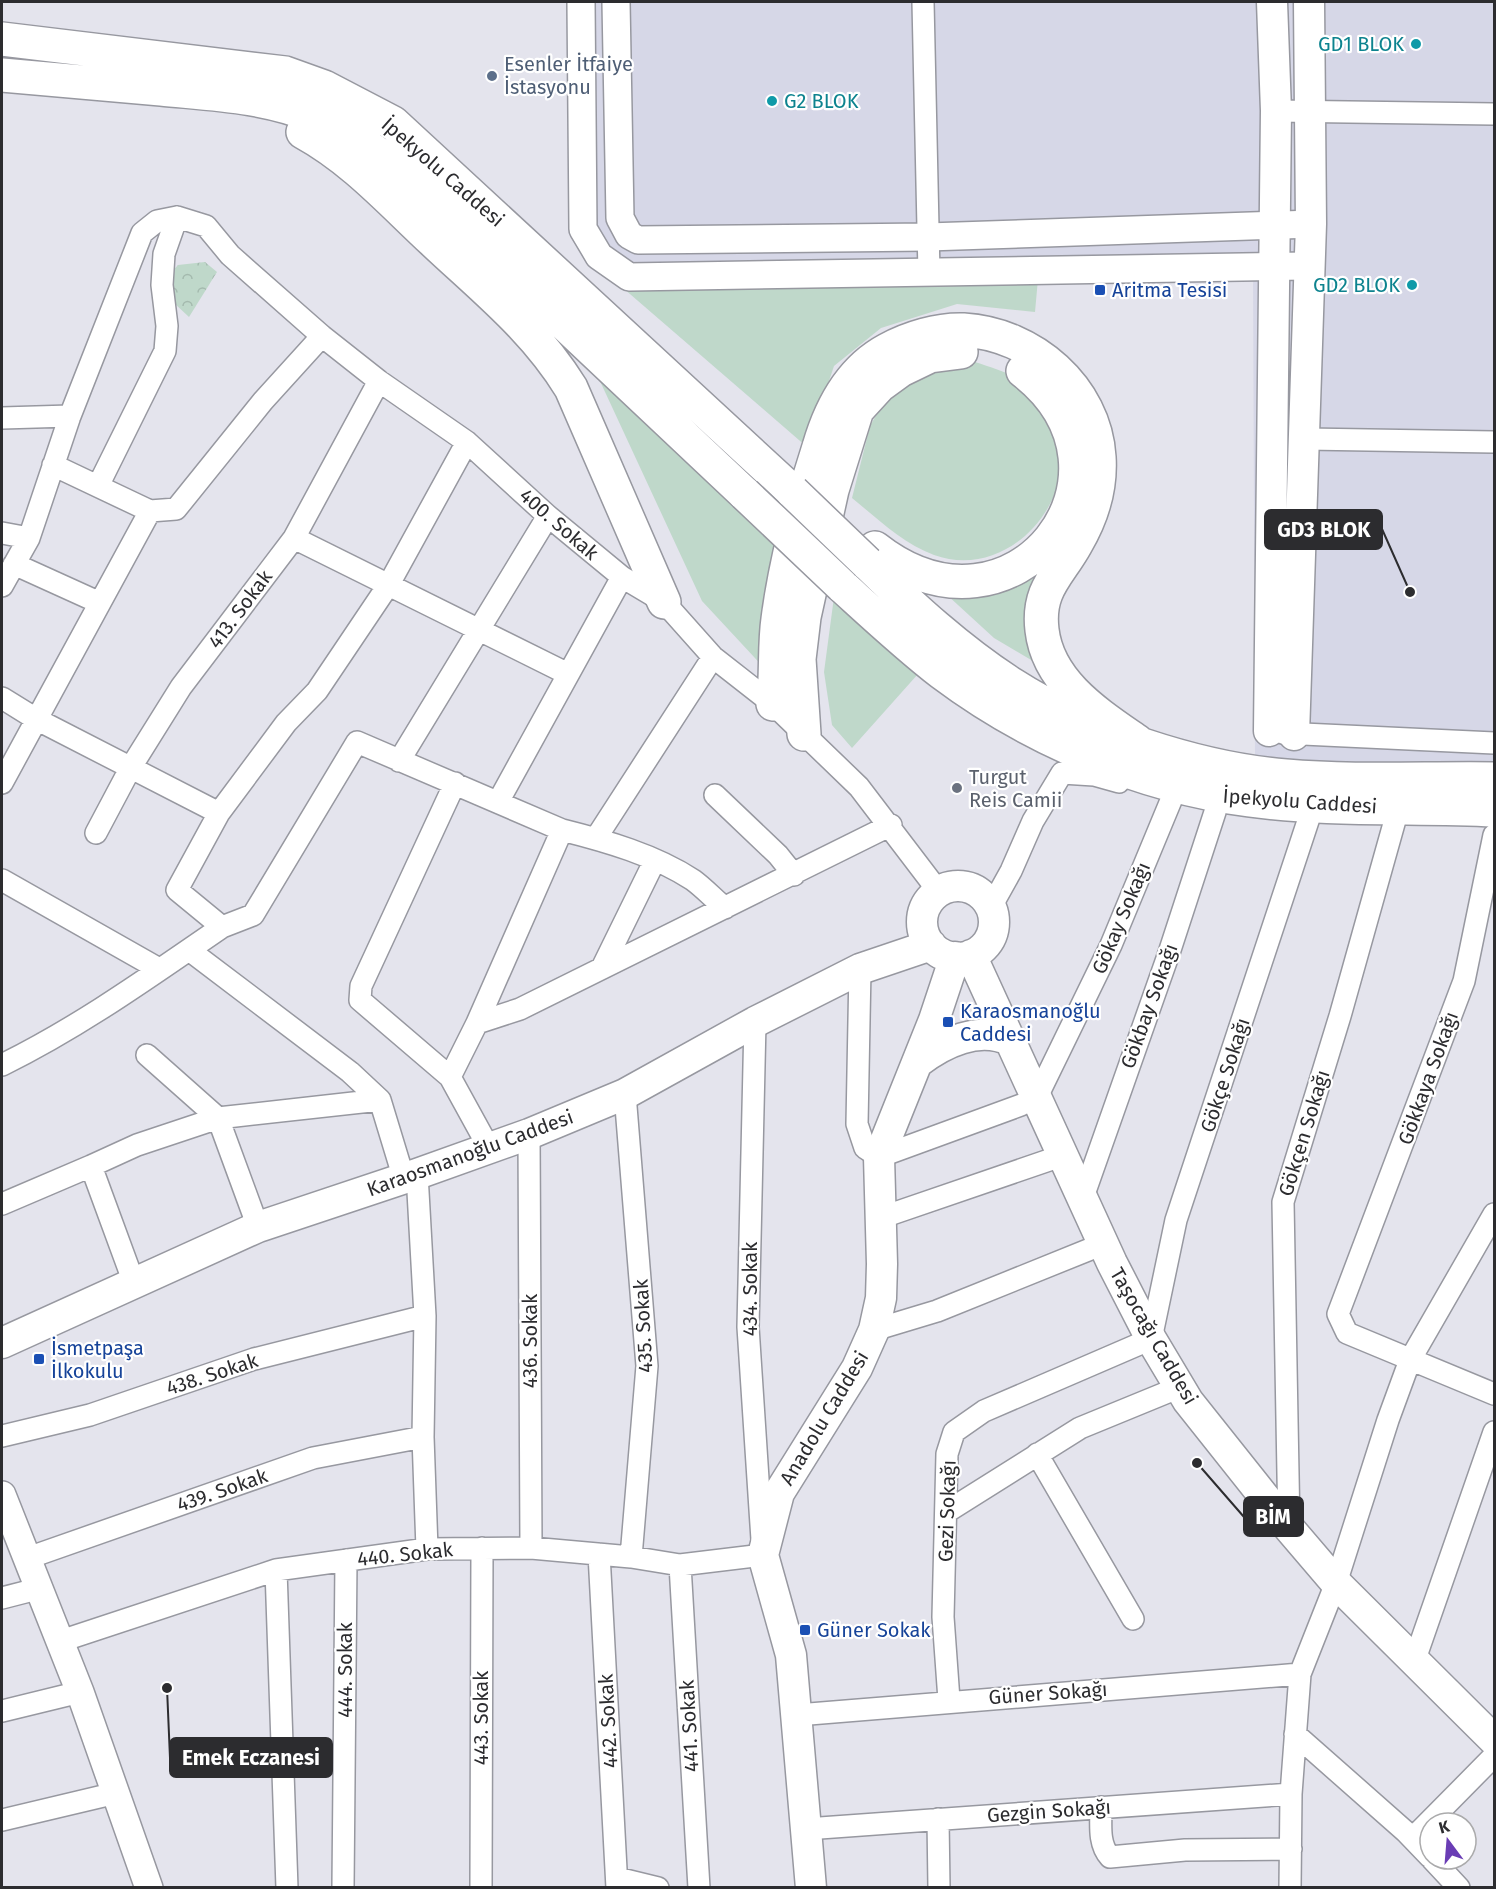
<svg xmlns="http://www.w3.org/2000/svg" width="1496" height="1889" font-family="'Fira Sans',sans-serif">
	<defs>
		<pattern id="park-crowns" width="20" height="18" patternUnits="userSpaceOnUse" patternTransform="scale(1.5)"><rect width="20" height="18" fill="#bfd8ca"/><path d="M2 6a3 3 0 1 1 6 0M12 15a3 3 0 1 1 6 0" fill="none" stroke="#a4baae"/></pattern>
	</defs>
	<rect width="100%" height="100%" fill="#e4e4ed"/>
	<path fill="#d6d7e7" d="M570,2H1494V765L1313,764L1255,755L1253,275L623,288L572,236Z"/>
	<path fill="#bfd8ca" d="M1038,279L1035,312L957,304L881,328L834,366L807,447L623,288Z
		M975,362C996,369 1016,374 1033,390C1039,397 1043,410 1047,419C1052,428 1061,441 1062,452C1065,517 1000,579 934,555C902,543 878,519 852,498L870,426L886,398L942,364Z
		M593,366L779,546L766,670L702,601Z
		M1036,577L1048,670L994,638L946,594H990Z
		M834,597L918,674L852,748L832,725L824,672Z"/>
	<path fill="url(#park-crowns)" d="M205,262L217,272L189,317L174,303L167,277L178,265Z"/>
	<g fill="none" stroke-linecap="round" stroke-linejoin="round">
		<defs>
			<path id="minor" d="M923,2L929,273
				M1276,111L1494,114
				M2,418L70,416
				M1306,439L1494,442
				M467,442L389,584L317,691L286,723L219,813L177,890L222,927L253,915L357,742L562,830C606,841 655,855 693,880C704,888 714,899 725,908
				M53,465L150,511L176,509L263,401L322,336
				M98,486L165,351L167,326L162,285L164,254L177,217
				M2,533L29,538
				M294,538L568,674
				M14,564L100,603
				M2,586L29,538L70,416L142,233L157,221L177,217L206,226L230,255L322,336L379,381L467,442L548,516L622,577L664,602L713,657L773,704L859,787L939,892
				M2,698L36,719L219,813
				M1282,733L1494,743
				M399,761L548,516
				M2,783L150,511
				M715,795L778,855L794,875
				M498,802L622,577
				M96,833L131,767L181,687L294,538L379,381
				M1494,835L1464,981L1338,1314L1347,1333L1494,1394
				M596,838L713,657
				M2,880L159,969
				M991,907L1011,871L1033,821L1062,773L1094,775L1119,782
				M189,950L350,1072L380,1100L404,1179
				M602,968L655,860
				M860,969L857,1124L865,1148L879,1157L1021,1105
				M477,1023L562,830
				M147,1055L218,1118L258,1227
				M2,1065C81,1026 149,977 222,927
				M450,1077L360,1000L361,986L455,783
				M625,1094L647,1366L631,1557
				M1035,1101L1111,945L1172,798
				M529,1134L531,1548
				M489,1148L450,1077L477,1023L520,1009L891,825
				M417,1174L425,1316L423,1437L427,1549
				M1082,1200L1169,953L1215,812
				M2,1204L91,1166
				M880,1218L1061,1156
				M134,1283L91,1166L137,1145L218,1118L380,1100
				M874,1330L937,1311L1103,1244
				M2,1436L90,1415L254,1359L425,1316
				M1037,1454L1133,1619
				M948,1511L1080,1428L1180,1387
				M1289,1528L1283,1202L1340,1016L1395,820
				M599,1554L617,1888
				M25,1559L313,1458L423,1437
				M680,1565L699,1888
				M276,1570L287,1888
				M2,1598L37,1589
				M58,1642L276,1570L427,1549L531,1548L631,1557L680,1565L763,1555L748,1327L755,1022
				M1415,1659L1494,1432
				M949,1700L943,1617L947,1454L954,1432L984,1411L1151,1339L1176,1220L1310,815
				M2,1711L80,1692
				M797,1715L1300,1674
				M1295,1734L1406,1832L1430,1857
				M1101,1807C1101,1824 1098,1844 1110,1857L1185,1850L1291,1849
				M938,1819L939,1888
				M2,1820L116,1793
				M806,1829L1291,1794
				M1413,1838L1494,1756
				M1432,1859L1459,1888
				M617,1878L658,1888
				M343,1888L346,1560
				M481,1888L482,1548
				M1290,1888L1291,1794L1300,1674L1336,1583L1388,1420L1410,1360L1494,1214"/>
			<path id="tertiary" d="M581,2L583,229L599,256L629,277L1308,266
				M616,2L620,218L629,235L638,240L928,237L1311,224
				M2,1495L80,1692L149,1888"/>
			<path id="secondary" d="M1269,731L1276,111L1272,2
				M1294,735L1311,224L1309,2
				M922 922a36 36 0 1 1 72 0a36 36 0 1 1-72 0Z
				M971,955L1112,1263L1151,1339L1188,1401L1289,1528L1336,1583L1494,1740
				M918,1062C943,1043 979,1025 1011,1041
				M2,1343L258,1227L417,1174L529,1134L625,1094L755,1022L860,969L931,945
				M811,1888L791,1655L763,1555L779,1493L857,1368L874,1330L881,1298L882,1264L879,1157L934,1020L955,957"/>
			<path id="trunk" d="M2,39L285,73L324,87L393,123L793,492
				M2,75C55,80 108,84 161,89C211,94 266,96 313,116C352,133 384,157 416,184L745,494
				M303,132C354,160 391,202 433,241C484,289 534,328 571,388L664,602
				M875,548C1014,657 1155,473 1023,371
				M867,563C912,607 960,651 1013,685C1086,732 1199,769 1286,776C1355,782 1425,778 1494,779
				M842,586C875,616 907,646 942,673C1030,739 1140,786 1249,800C1330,811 1413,806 1494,810
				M773,704C777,676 774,647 778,619C785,565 802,499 819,447C830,409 850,370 887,350C909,338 938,329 964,330C1032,334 1095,388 1099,457C1101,488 1092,517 1076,544C1059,575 1037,589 1042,630C1048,683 1098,714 1138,742
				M804,734L799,659L804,617L832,490L857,410L879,386L901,370L930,356L961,352"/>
		</defs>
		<use href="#minor" stroke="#9798a0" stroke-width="24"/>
		<use href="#tertiary" stroke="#9798a0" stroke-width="30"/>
		<use href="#secondary" stroke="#9798a0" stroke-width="33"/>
		<use href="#trunk" stroke="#9798a0" stroke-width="36"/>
		<use href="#minor" stroke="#fff" stroke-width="21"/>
		<use href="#tertiary" stroke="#fff" stroke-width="27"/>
		<use href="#secondary" stroke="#fff" stroke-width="30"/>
		<use href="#trunk" stroke="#fff" stroke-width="33"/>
		<defs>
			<path id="trunk-bridge" d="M793,492L867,563
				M745,494L842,586"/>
		</defs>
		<use href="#trunk-bridge" stroke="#9798a0" stroke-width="36" stroke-linecap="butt"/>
		<use href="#trunk-bridge" stroke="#fff" stroke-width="33"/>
	</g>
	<g fill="#0f9aa8" stroke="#fff" stroke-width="2">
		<circle cx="1416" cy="44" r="6"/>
		<circle cx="772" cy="101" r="6"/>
		<circle cx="1412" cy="285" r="6"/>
	</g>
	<circle fill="#5c6f8a" stroke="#fff" stroke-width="2" cx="492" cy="76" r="6"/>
	<g fill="#1a4fb4" stroke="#fff" stroke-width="2">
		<rect x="1094" y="284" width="12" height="12" rx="3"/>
		<rect x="942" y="1016" width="12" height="12" rx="3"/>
		<rect x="33" y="1353" width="12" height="12" rx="3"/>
		<rect x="799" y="1624" width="12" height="12" rx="3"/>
	</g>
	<circle fill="#6b7280" stroke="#fff" stroke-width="2" cx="957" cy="788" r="6"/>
	<g text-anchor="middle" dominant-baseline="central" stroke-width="4.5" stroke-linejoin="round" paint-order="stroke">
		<g font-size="20" fill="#0d838f" stroke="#fff" text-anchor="end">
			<text x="1404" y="44">GD1 BLOK</text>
			<text x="784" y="101" text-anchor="start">G2 BLOK</text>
			<text x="1400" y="285">GD2 BLOK</text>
		</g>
		<g font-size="20" fill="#4e5e75" stroke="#fff" text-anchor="start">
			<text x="504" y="64">Esenler İtfaiye<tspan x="504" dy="23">İstasyonu</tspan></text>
		</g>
		<g font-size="20" fill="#2c2c2f" stroke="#fff">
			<text transform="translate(443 172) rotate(41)">İpekyolu Caddesi</text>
			<text transform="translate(559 524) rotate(41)">400. Sokak</text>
			<text transform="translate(240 609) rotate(-53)">413. Sokak</text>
			<text transform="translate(1300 801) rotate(4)">İpekyolu Caddesi</text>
			<text transform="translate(1121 918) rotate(-67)">Gökay Sokağı</text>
			<text transform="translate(1149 1006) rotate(-70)">Gökbay Sokağı</text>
			<text transform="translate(1225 1075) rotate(-72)">Gökçe Sokağı</text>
			<text transform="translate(1428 1078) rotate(-70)">Gökkaya Sokağı</text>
			<text transform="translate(1304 1133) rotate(-73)">Gökçen Sokağı</text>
			<text transform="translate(470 1153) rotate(-20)">Karaosmanoğlu Caddesi</text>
			<text transform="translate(750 1289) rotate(-90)">434. Sokak</text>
			<text transform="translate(643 1326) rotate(-93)">435. Sokak</text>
			<text transform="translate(1154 1336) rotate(60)">Taşocağı Caddesi</text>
			<text transform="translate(530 1341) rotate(-90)">436. Sokak</text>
			<text transform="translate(212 1374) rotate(-18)">438. Sokak</text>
			<text transform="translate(824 1418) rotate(-59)">Anadolu Caddesi</text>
			<text transform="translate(222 1490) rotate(-19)">439. Sokak</text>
			<text transform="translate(947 1511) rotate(-88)">Gezi Sokağı</text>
			<text transform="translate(405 1554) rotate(-6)">440. Sokak</text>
			<text transform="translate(345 1670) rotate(-90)">444. Sokak</text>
			<text transform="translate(1048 1693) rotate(-4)">Güner Sokağı</text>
			<text transform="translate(481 1718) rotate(-90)">443. Sokak</text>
			<text transform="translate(608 1721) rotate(-93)">442. Sokak</text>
			<text transform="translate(689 1726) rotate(-93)">441. Sokak</text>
			<text transform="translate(1049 1811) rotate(-4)">Gezgin Sokağı</text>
		</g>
		<g font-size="20" fill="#164399" stroke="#fff" text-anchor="start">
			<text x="1112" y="290">Aritma Tesisi</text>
			<text x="960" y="1011">Karaosmanoğlu<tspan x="960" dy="23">Caddesi</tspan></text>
			<text x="51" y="1348">İsmetpaşa<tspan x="51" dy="23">İlkokulu</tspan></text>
			<text x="817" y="1630">Güner Sokak</text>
		</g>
		<g font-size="20" fill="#5b616d" stroke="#fff" text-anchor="start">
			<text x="969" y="777">Turgut<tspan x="969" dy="23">Reis Camii</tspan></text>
		</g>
	</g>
	<path fill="none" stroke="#2c2c2f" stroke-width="2" d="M1410 592L1382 529M1197 1463L1244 1517M167 1688L170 1758"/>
	<g fill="#2c2c2f" stroke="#fff" stroke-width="2">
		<circle cx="1410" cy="592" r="6"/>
		<circle cx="1197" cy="1463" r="6"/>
		<circle cx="167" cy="1688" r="6"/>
	</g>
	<g fill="#2c2c2f" stroke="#2c2c2f" stroke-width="2">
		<rect x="1265" y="510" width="117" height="39" rx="6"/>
		<rect x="1244" y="1497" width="59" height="39" rx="6"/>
		<rect x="170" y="1738" width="162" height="39" rx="6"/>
	</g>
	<g font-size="21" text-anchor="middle" font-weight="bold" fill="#fff">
		<text x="1324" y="537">GD3 BLOK</text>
		<text x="1273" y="1524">BİM</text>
		<text x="251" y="1765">Emek Eczanesi</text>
	</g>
	<rect width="1496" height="1889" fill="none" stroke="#2c2c2f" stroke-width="6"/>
	<g transform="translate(1448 1841) rotate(344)"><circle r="28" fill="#ffffff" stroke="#ababac" stroke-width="1.5"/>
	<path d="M0-4.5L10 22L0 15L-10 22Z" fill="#6a3db5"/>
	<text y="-9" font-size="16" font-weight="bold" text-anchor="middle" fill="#2c2c2f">K</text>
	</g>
</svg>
